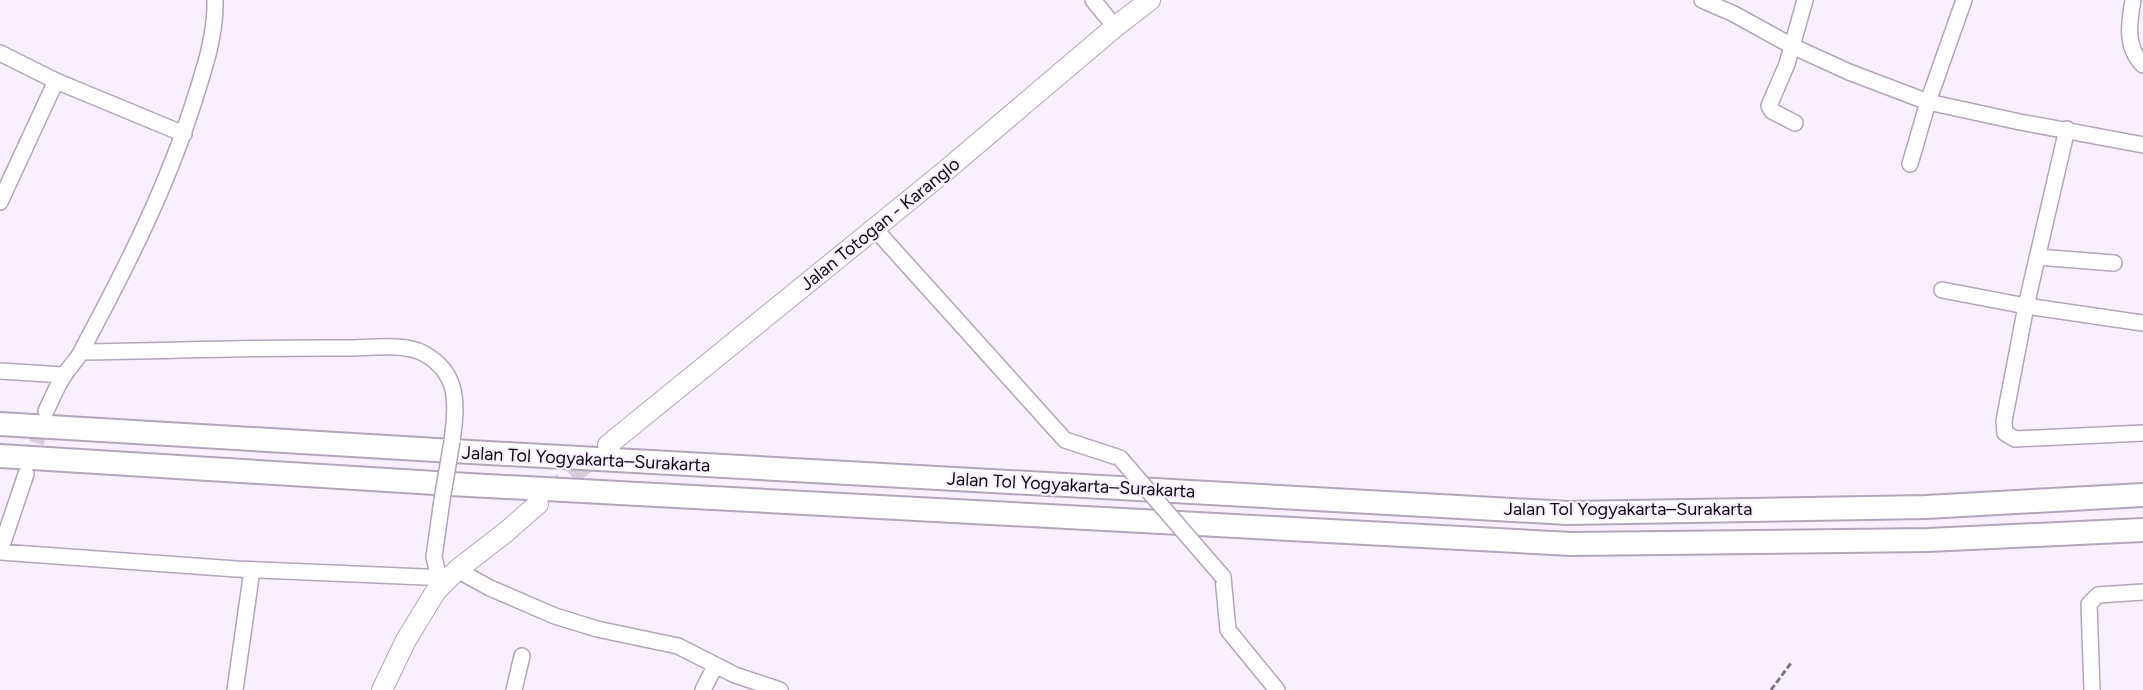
<svg xmlns="http://www.w3.org/2000/svg" width="2143" height="690" font-family="Figtree,sans-serif">
	<rect width="100%" height="100%" fill="#f9f0ff"/>
	<g fill="none" stroke-linecap="round" stroke-linejoin="round">
		<path stroke="#d6cedb" stroke-width="15" stroke-dasharray="15 8" stroke-linecap="butt" d="M29,465L44,419"/>
		<path stroke="#d6cedb" stroke-width="20" stroke-dasharray="20 10" stroke-linecap="butt" d="M548,495L599,452"/>
		<defs>
			<path id="minor" d="M1093,0L1115,27
				M1702,0L1734,14L1792,46L1849,72L1928,102L2020,122L2143,145
				M2133,0C2129,23 2125,47 2143,65
				M0,53L56,81L184,134
				M1795,123L1772,111L1769,106L1787,64L1805,0
				M2067,129L2026,306L2004,421L2005,433L2015,439L2143,433
				M1910,164L1928,102L1964,0
				M0,202L56,81
				M875,229L1065,440L1120,458
				M2037,257L2114,263
				M1942,290L2026,306L2143,323
				M82,352C170,351 258,347 346,348C367,348 405,343 423,353C460,373 457,405 452,441
				M0,371L64,375
				M46,411C52,399 57,385 65,374C71,365 79,358 83,348C126,268 168,185 195,98C205,67 216,33 215,0
				M0,551L26,474
				M0,552L236,569L448,578
				M457,570L490,588L555,616L597,629L678,646L735,675L780,690
				M1223,577L1228,630L1277,690
				M439,578L434,557L442,500
				M235,690L252,570
				M514,690L522,656
				M703,690L715,666
				M2092,690L2089,604L2098,595L2143,592"/>
			<path id="major" d="M608,445L944,172L1115,27L1150,0
				M382,690L406,640L436,591L457,570L506,532L538,504"/>
			<path id="highway" d="M0,424L453,451L1568,513L1926,507L2143,495
				M0,456L451,484L1571,544L1928,540L2143,530"/>
		</defs>
		<use href="#minor" stroke="#b3a5bc" stroke-width="18"/>
		<use href="#major" stroke="#b3a5bc" stroke-width="22"/>
		<use href="#highway" stroke="#b3a5bc" stroke-width="26"/>
		<path stroke="#7d7682" stroke-width="3" stroke-dasharray="6 3" stroke-linecap="butt" d="M1771,690L1791,663"/>
		<use href="#minor" stroke="#fff" stroke-width="15"/>
		<use href="#major" stroke="#fff" stroke-width="20"/>
		<use href="#highway" stroke="#fff" stroke-width="22"/>
		<defs>
			<path id="minor-bridge" d="M1120,458L1223,577
				M442,500L452,441"/>
		</defs>
		<use href="#minor-bridge" stroke="#b3a5bc" stroke-width="18" stroke-linecap="butt"/>
		<use href="#minor-bridge" stroke="#fff" stroke-width="15"/>
	</g>
	<g text-anchor="middle" dominant-baseline="central" stroke-width="4.5" stroke-linejoin="round" paint-order="stroke">
		<g font-size="18" fill="#0f0a12" stroke="#f9f0ff">
			<text transform="translate(880 224) rotate(-39)">Jalan Totogan - Karanglo</text>
			<text transform="translate(586 459) rotate(3)">Jalan Tol Yogyakarta–Surakarta</text>
			<text transform="translate(1071 485) rotate(3)">Jalan Tol Yogyakarta–Surakarta</text>
			<text x="1628" y="509">Jalan Tol Yogyakarta–Surakarta</text>
		</g>
	</g>
</svg>
